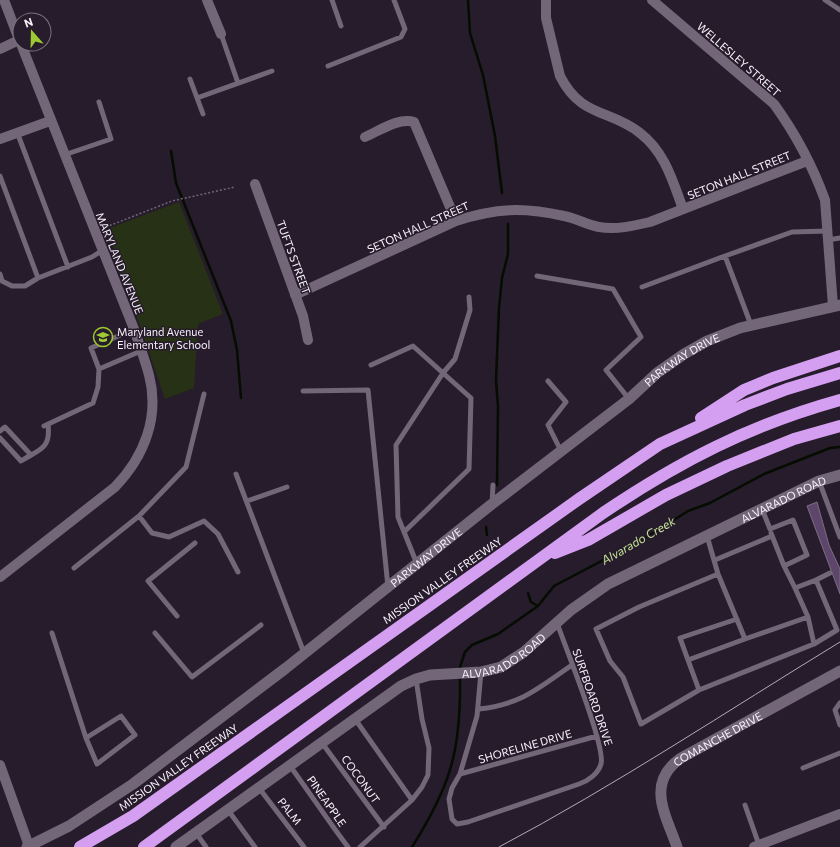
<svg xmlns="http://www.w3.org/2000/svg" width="840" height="847" font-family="Commissioner,sans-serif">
	<rect width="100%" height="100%" fill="#261c2b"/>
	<path fill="#273115" d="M179,202L223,314L198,324L194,388L165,399L107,229Z"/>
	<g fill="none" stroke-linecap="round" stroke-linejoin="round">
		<path stroke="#050c00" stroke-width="2.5" d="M468,0L470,33L483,75L495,136L502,193
			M171,151L176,183L231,321L237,350L241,398
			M497,485L498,407L496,380L499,308L502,278L508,254V224
			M486,527L487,535
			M528,593L531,602L538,606
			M460,667L465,652L472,645L498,634L538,606L554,586L647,537L688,511L710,503L764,474L830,448L840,447
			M412,847C450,787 461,751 460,680"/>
	</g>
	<path fill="#5e456c" stroke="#7a6e81" d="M817,502L829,545L840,569V594L807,506Z"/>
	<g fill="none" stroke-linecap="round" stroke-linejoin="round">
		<path stroke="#6f6673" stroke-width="1.5" stroke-dasharray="2 2" stroke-linecap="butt" d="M106,227L172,201L235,187"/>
		<path stroke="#726678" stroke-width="5" d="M332,0L341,26
			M825,0L840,10
			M221,34L238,83
			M328,66L401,37L405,29L394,0
			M190,79L203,114
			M197,98L272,71
			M17,132L68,267
			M64,155L111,139L99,102
			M0,176L38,278
			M828,240L840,238
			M725,256L792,232L827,231
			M0,274L2,281L12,286H25L38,278L92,257L103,250
			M537,276L613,289L641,337L606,370L629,399
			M642,287L725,256L751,325
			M134,329L91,348L99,369L141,351
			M371,365L413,346L443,373L396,445L398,517L417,564
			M548,381L566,402L548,425L561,451
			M303,391L368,390L388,587
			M44,426L93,403L98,387L99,369
			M0,431L5,427L31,455
			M0,438L21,461C40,449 51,449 48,424
			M236,474L304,653
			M819,481L840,537
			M247,501L287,487
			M492,504L493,485
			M762,509L770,529L793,520L807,555L784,566L795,588
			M139,516L186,467L204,394
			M404,532L469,469L471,398L443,373L455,359L470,310L469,297
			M771,533L784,566
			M707,536L718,574L639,607L596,629L610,661L623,677L641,724L699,690L814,644L837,630L816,580L830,573
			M715,560L772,536
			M74,568L139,516L152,533L169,537L204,521L218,534L238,572
			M718,574L745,639L808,617
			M177,616L148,581L195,543
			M52,633L86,738L97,764L135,735L121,716L86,738
			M155,633L192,677L261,625
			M814,644L808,617L795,588L816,580
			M688,660L680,638L737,619
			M481,672L477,716L460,774L452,788L449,799L452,819L457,824L468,822L579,784C588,781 598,774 601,764C606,747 565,646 557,623
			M699,690L688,660L745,639
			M840,703L835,710L840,725
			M479,709C522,704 537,689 572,665
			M355,719L412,800
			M322,743L384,827
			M290,766C310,793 328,821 348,847
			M803,768L840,753
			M460,774L597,736
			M259,788L304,847
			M745,805L759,845
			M228,810L255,847
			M196,833L206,847
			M360,847L412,800L422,787L428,775L429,748L422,719L416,679"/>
		<path stroke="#726678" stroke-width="10" d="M4,0L20,42
			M207,0L221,34
			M546,0V18L560,76C581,118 610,109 640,133C665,152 673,182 683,209
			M652,0L774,104C795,133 813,167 825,200L833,306
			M0,49L19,40
			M365,137C379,131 399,117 414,122L456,221
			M0,139L50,121
			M255,184L303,316L308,340
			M295,295L456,221C496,208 523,207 564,216C576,218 587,225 599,227C616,230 633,226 650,222L807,161
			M0,577L115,487C144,457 160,417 149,375C145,360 139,344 134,329L21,44
			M0,765L29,846
			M754,847L840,814"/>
		<g stroke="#726678" stroke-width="11">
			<path id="s1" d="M27,847L69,826L133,784L286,668L492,504L629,399L657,373L684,354L707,341L740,328L840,305"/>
			<path id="s2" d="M176,847L401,686L416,679L430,675L481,672L501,667L524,652L571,610L608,584L819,481L840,475"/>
			<path id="s3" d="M677,847C666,815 645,783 681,758L840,671"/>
		</g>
		<path stroke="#d49ef1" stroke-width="12" d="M701,418L744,390L773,378L840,356
			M555,553L588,540L666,495L727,466L794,439L840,426
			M80,847L133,816L579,499L660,444L745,405L787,389L840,373
			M144,847L603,513C680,461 750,425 840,400"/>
		<path stroke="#b3abb7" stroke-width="1" d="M499,847C616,785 727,711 840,642"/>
	</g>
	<defs>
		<symbol id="school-ring" viewBox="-11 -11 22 22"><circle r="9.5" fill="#261c2b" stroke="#9dca30" stroke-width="1.5"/><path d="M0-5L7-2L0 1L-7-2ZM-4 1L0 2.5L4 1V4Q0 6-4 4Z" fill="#9dca30"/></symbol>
	</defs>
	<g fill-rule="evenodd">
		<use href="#school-ring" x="92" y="326" width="22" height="22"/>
	</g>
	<g text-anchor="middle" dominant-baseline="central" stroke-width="3" stroke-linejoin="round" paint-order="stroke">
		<g font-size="11" fill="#f9f2fd" stroke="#261c2b">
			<text transform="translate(739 59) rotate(41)">WELLESLEY STREET</text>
			<text transform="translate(739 175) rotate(-22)">SETON HALL STREET</text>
			<text transform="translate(418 227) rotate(-24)">SETON HALL STREET</text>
			<text transform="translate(294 257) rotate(70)">TUFTS STREET</text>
			<text transform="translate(120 263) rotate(68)">MARYLAND AVENUE</text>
			<text stroke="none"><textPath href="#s1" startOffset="818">PARKWAY DRIVE</textPath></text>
			<text stroke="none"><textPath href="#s2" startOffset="710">ALVARADO ROAD</textPath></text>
			<text stroke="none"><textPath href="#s1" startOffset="494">PARKWAY DRIVE</textPath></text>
			<text transform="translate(442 580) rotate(-35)">MISSION VALLEY FREEWAY</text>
			<text stroke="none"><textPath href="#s2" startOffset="386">ALVARADO ROAD</textPath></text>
			<text transform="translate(593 697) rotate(71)">SURFBOARD DRIVE</text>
			<text stroke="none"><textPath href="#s3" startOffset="140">COMANCHE DRIVE</textPath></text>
			<text transform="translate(525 746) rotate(-16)">SHORELINE DRIVE</text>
			<text transform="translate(178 767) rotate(-35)">MISSION VALLEY FREEWAY</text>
			<text transform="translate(361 779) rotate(54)">COCONUT</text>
			<text transform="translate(327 801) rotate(55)">PINEAPPLE</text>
			<text transform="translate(290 811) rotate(52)">PALM</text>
		</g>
		<g font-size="11" fill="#f9f2fd" stroke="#261c2b" text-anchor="start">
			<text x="117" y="331">Maryland Avenue<tspan x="117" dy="13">Elementary School</tspan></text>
		</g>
		<g font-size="12" font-style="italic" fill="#c7e399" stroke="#261c2b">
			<text transform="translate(638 540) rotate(-30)">Alvarado Creek</text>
		</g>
	</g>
	<g transform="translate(32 32) rotate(340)"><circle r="19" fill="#261c2b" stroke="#7a727f"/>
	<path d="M0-3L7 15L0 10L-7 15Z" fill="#9dca30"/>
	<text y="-6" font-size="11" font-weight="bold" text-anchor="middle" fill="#f9f2fd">N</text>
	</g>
</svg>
